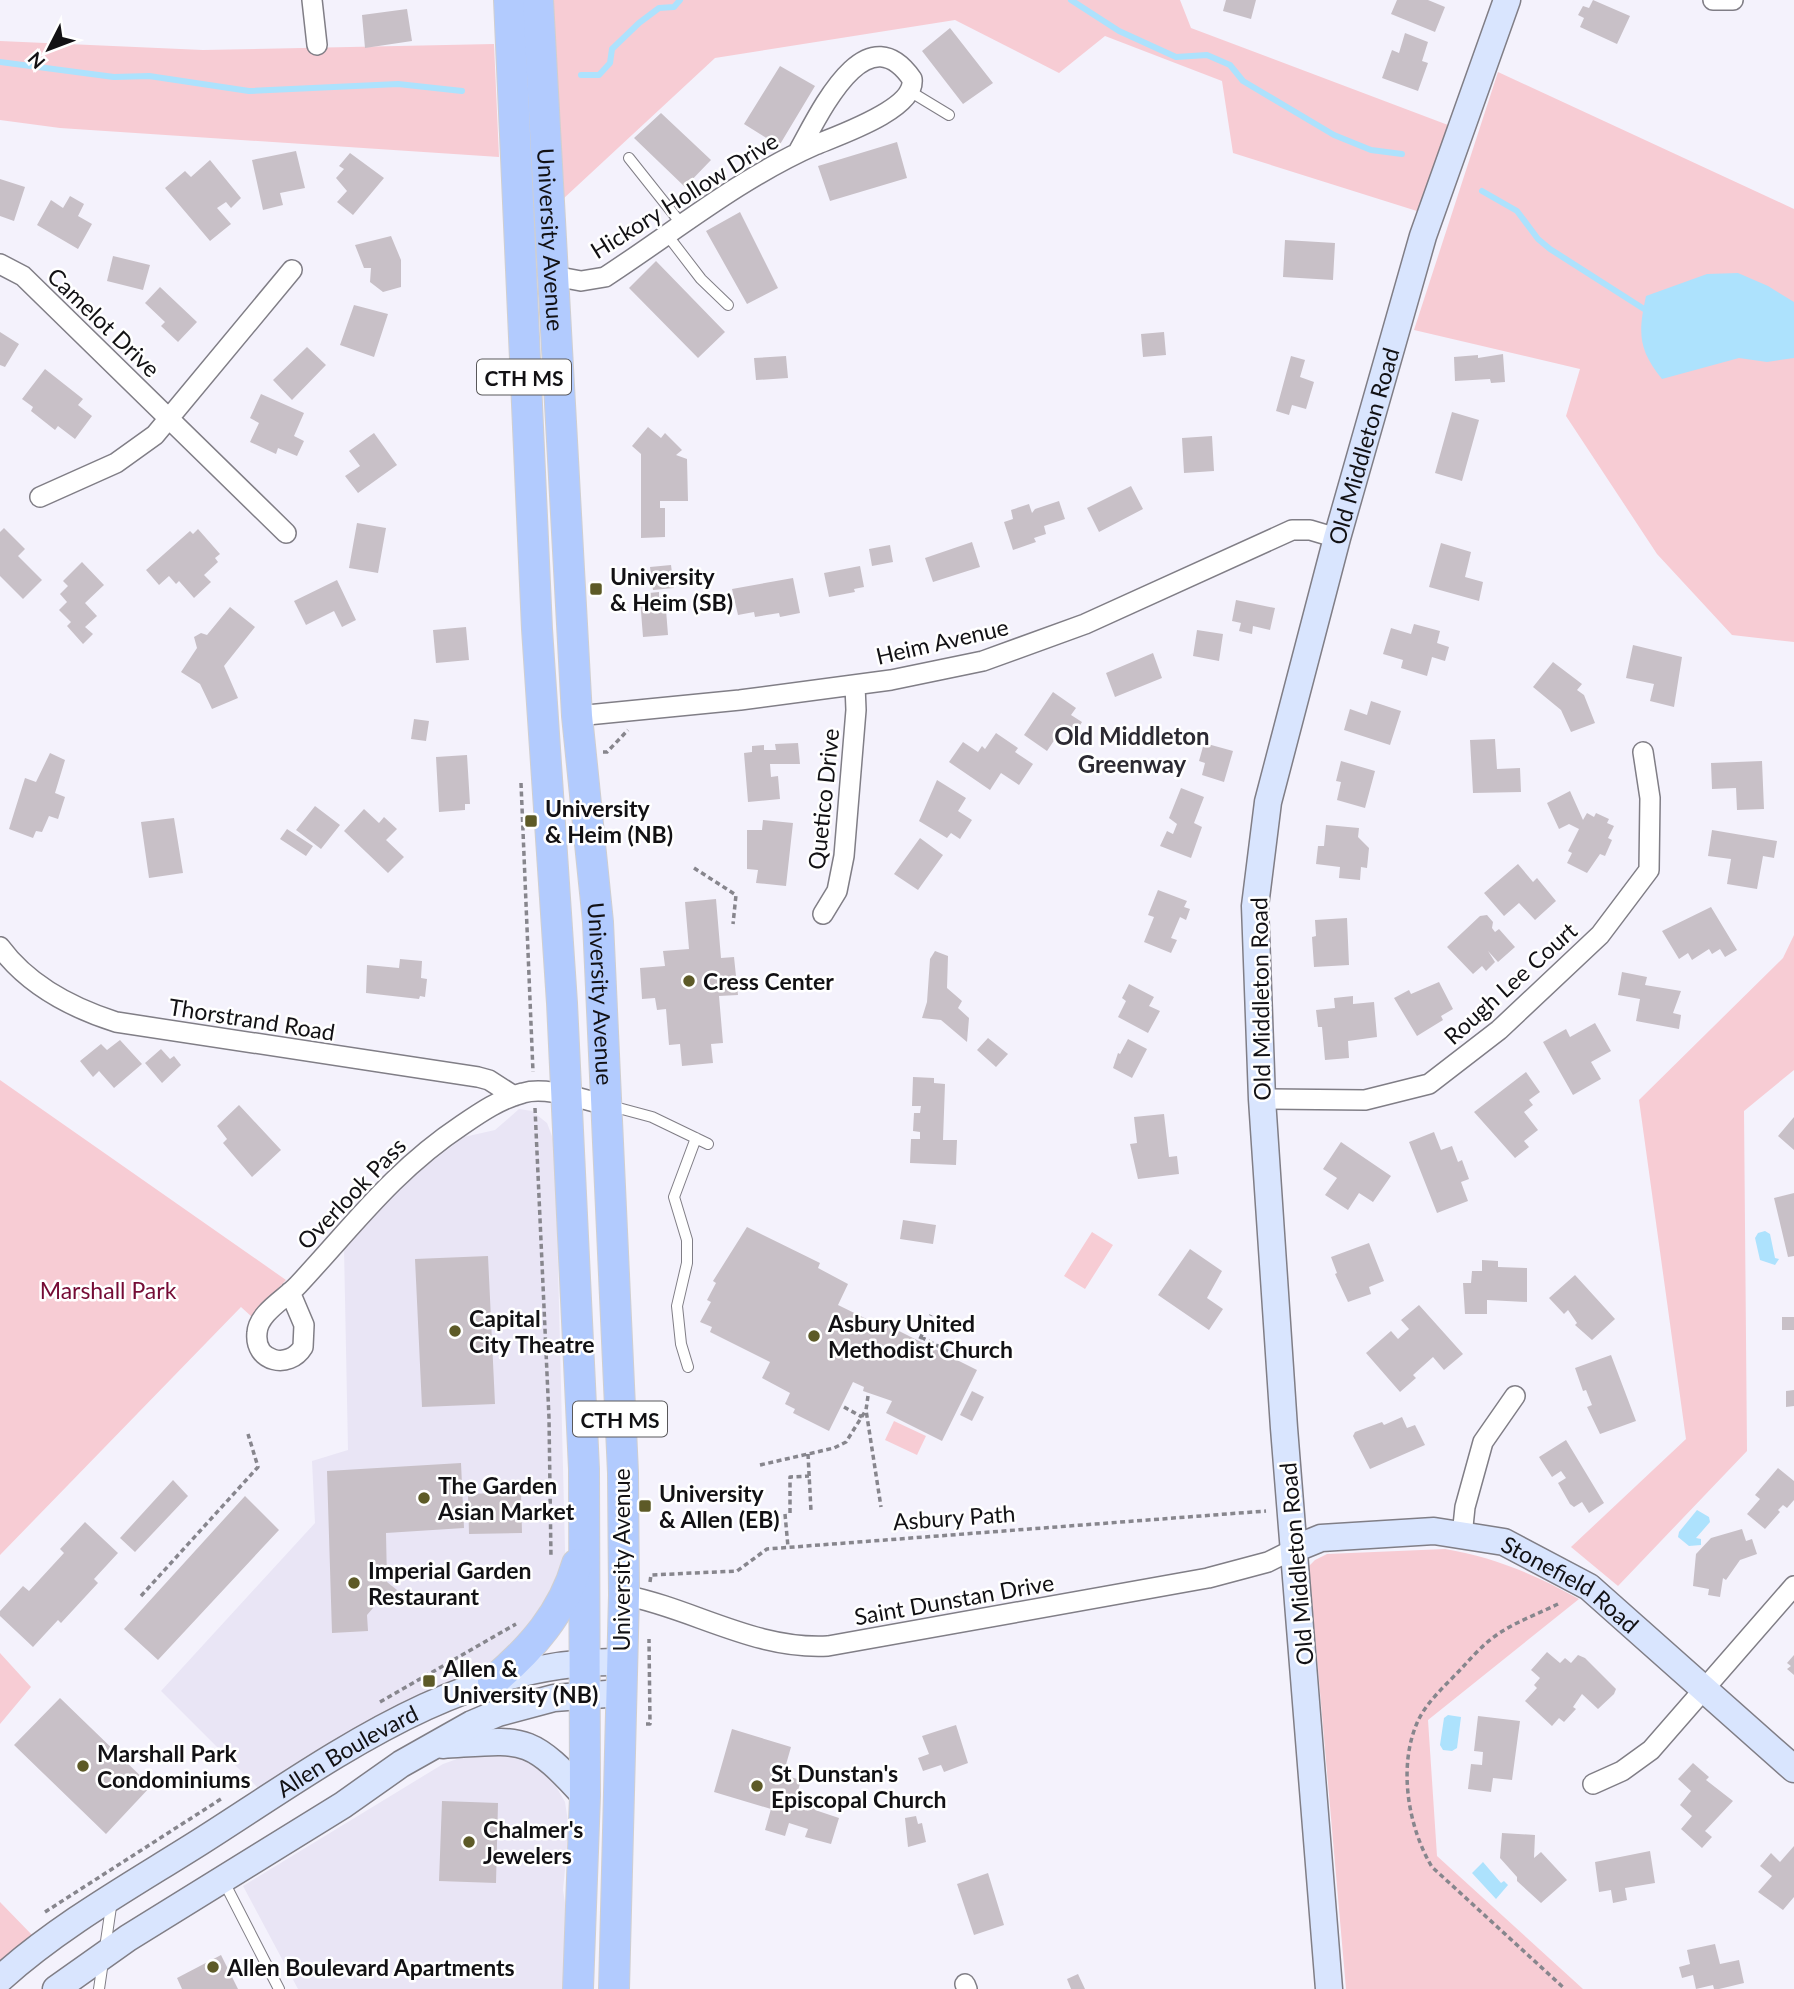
<svg xmlns="http://www.w3.org/2000/svg" width="1794" height="1989" font-family="Lato,sans-serif">
	<rect width="100%" height="100%" fill="#f4f2fc"/>
	<path fill="#e9e5f5" d="M519,1109L532,1111L547,1123L555,1144L566,1589L496,1667L263,1793L161,1691L315,1523L312,1461L348,1450L344,1248L377,1211L422,1169L464,1137L495,1130Z
		M485,1749L527,1758L550,1776L565,1802L569,1828L563,1890L566,1909L564,1989H298L243,1886L443,1764Z"/>
	<path fill="#f7ccd4" d="M549,0H1180L1191,28L1448,125L1420,212L1233,153L1222,81L1105,36L1059,73L955,20L715,58L563,199Z
		M0,41L203,50L494,44L499,157L60,128L0,120Z
		M1498,72L1794,209V642L1732,635L1657,554L1566,416L1580,369L1414,330Z
		M1794,935V1070L1744,1111L1747,1451L1618,1586L1571,1547L1686,1439L1639,1100L1783,958Z
		M0,1080L286,1280L252,1317L241,1307L0,1555Z
		M1092,1232L1113,1245L1085,1289L1064,1276Z
		M894,1421L926,1436L917,1455L885,1440Z
		M1445,1549C1494,1557 1536,1575 1579,1599L1428,1720L1437,1856L1583,1989H1346L1309,1566L1315,1560L1327,1554Z
		M0,1653L31,1687L0,1724Z
		M0,1902L33,1936L0,1965Z"/>
	<path fill="#ade2fd" d="M1738,273L1768,286L1794,302V358L1767,362L1739,358L1662,379C1638,349 1638,333 1646,296L1707,274Z
		M1765,1231L1770,1234L1775,1258L1779,1259L1775,1265L1760,1260L1755,1238L1758,1233Z
		M1697,1510L1709,1517L1710,1522L1696,1538L1701,1539V1545L1689,1546L1678,1537L1679,1532Z
		M1448,1715L1461,1717L1457,1748L1452,1751L1443,1750L1440,1745L1444,1718Z
		M1483,1862L1501,1883L1504,1881L1508,1885L1496,1899L1472,1873Z"/>
	<g fill="none" stroke-linecap="round" stroke-linejoin="round">
		<path stroke="#ade2fd" stroke-width="6" d="M1071,0L1119,31L1176,57L1207,55L1230,65L1243,81L1334,135L1371,150L1402,154
			M0,62L114,77L149,76L249,91L398,84L462,91
			M581,75H599L610,63L612,49L639,23L659,8L674,7L680,0
			M1482,191L1517,211L1538,239L1550,249L1644,309"/>
	</g>
	<path fill="#c8c0c7" d="M1226,0H1256L1251,19L1223,11Z
		M1397,0H1428L1445,7L1435,32L1391,14Z
		M1593,0L1630,16L1617,44L1580,27L1584,18L1578,15L1583,6L1589,8Z
		M407,9L412,41L365,48L362,15Z
		M950,28L993,83L963,104L922,51Z
		M1405,33L1428,42L1422,61L1428,63L1418,91L1382,78L1392,50L1399,53Z
		M780,66L815,86L779,146L744,124Z
		M661,113L711,160L685,187L634,138Z
		M897,142L907,178L830,201L818,166Z
		M296,151L305,188L280,193L283,205L263,210L252,160Z
		M350,153L384,178L353,215L337,202L347,191L336,178L344,169L339,166Z
		M210,160L241,198L231,208L226,202L217,208L231,224L210,241L165,188L185,171L191,177Z
		M0,179L25,187L14,221L0,216Z
		M70,196L84,204L78,216L92,224L78,249L37,225L51,200L63,208Z
		M740,212L778,288L747,304L706,231Z
		M391,236L401,260V287L383,292L370,282L371,268H364L355,245Z
		M1285,240L1335,243L1333,280L1283,277Z
		M113,256L150,265L143,290L107,281Z
		M656,261L725,332L698,358L629,288Z
		M160,287L197,322L178,342L161,326L165,322L145,303Z
		M354,305L388,314L374,357L340,345Z
		M0,332L19,344L5,367L0,365Z
		M1164,332L1166,355L1143,357L1141,334Z
		M307,347L326,365L292,400L273,380Z
		M1503,354L1505,382L1491,383L1490,379L1455,381L1454,357L1478,355V358Z
		M786,356L788,378L756,380L754,358Z
		M1291,356L1305,360L1300,377L1314,382L1306,409L1292,405L1289,415L1276,411Z
		M45,369L83,399L78,405L92,416L75,439L58,426L55,430L31,411L33,407L22,399Z
		M261,394L304,413L294,436L304,441L297,456L278,448L276,454L250,442L259,423L250,418Z
		M1452,412L1479,420L1462,481L1435,473Z
		M648,427L661,438L665,433L682,450L676,455L687,459L688,501H660V508H665V537L641,538V454L632,446Z
		M374,433L397,465L358,493L345,476L360,466L349,451Z
		M1212,436L1214,471L1184,473L1182,438Z
		M1131,486L1143,509L1099,532L1087,508Z
		M1059,501L1065,519L1044,526L1046,534L1034,538L1036,542L1013,550L1004,522L1013,519L1011,510L1029,504L1032,513L1035,509Z
		M357,523L386,528L378,573L349,568Z
		M4,528L25,549L18,556L42,580L23,599L0,576V532Z
		M198,529L220,554L215,558L218,562L204,575L211,582L194,598L179,581L176,584L169,576L159,585L146,570L190,531L193,534Z
		M972,542L980,567L933,582L925,558Z
		M1441,543L1471,552L1465,577L1483,582L1479,601L1429,587Z
		M890,545L893,562L872,566L869,549Z
		M82,562L104,585L85,603L97,616L85,627L93,634L83,644L67,626L71,622L59,610L67,602L60,594L68,586L63,581Z
		M671,565L674,588L653,590L650,567Z
		M860,566L864,587L854,589L855,592L829,597L824,573Z
		M793,578L800,613L780,617L779,613L755,617L754,612L738,615L732,589Z
		M337,580L356,620L342,627L334,611L306,625L294,601Z
		M659,592V597H665L668,635L643,637L640,599L650,598L649,593Z
		M1236,600L1275,608L1270,630L1253,626L1252,634L1239,631L1241,623L1232,621Z
		M230,607L255,627L224,666L238,698L212,709L200,684L181,672L197,648L194,637L201,633L207,635Z
		M1414,624L1440,631L1437,643L1449,647L1445,661L1432,657L1427,676L1401,668L1403,660L1383,654L1391,628L1411,634Z
		M466,627L469,660L436,663L433,630Z
		M1197,630L1223,634L1219,661L1193,656Z
		M1633,645L1682,657L1674,707L1650,701L1654,684L1626,678Z
		M1153,653L1162,678L1115,697L1106,673Z
		M1553,662L1582,684L1577,690L1584,695L1595,723L1571,732L1561,710L1533,687Z
		M1053,692L1076,708L1071,715L1082,722L1072,738L1061,730L1047,751L1024,735Z
		M1371,701L1401,711L1390,745L1344,730L1350,709L1367,715Z
		M414,719L429,721L426,741L411,739Z
		M996,733L1018,748L1015,752L1033,764L1019,785L1001,773L990,790L949,762L963,742L978,752L982,746L985,749Z
		M1495,739L1497,769L1520,768L1521,792L1473,793L1470,740Z
		M798,743L800,764H770L771,777L778,776L780,799L748,802L744,753L752,752V746L764,745V750H776L775,744Z
		M1204,743L1233,751L1224,782L1202,775L1205,763L1199,761Z
		M50,753L65,760L55,793L65,797L58,819L49,816L42,832L36,831L33,838L9,829L25,778L36,782Z
		M467,755L470,804H465V810L439,812L436,757Z
		M1341,761L1375,771L1365,808L1337,800L1341,782L1336,781Z
		M1762,761L1764,809L1737,810L1736,788L1712,789L1711,763Z
		M937,780L966,798L958,811L972,820L960,839L951,833L947,838L919,821Z
		M1181,788L1204,797L1194,823L1202,827L1191,858L1160,846L1167,831L1173,834L1177,824L1169,818Z
		M1570,791L1583,820L1587,813L1594,817L1596,813L1609,819L1607,823L1614,826L1608,838L1612,840L1605,856L1600,854L1587,873L1567,863L1572,853L1568,851L1579,829L1569,824L1559,829L1547,803Z
		M315,806L340,825L321,849L296,830Z
		M364,809L379,823L384,817L397,829L386,840L404,857L388,873L344,831Z
		M174,818L183,873L149,878L141,822Z
		M763,820L793,823L786,886L756,883L758,870L747,869V830H762Z
		M1326,825L1359,828L1358,837L1369,848L1367,868L1361,867L1360,880L1339,878L1340,867L1316,864L1318,846H1324Z
		M287,829L313,846L306,856L280,839Z
		M1712,830L1777,841L1774,858L1763,856L1757,889L1727,884L1731,859L1708,856Z
		M920,838L943,855L918,890L894,874Z
		M1518,864L1533,882L1537,878L1556,901L1535,920L1519,903L1504,916L1484,893Z
		M1158,890L1187,901L1184,907L1190,909L1186,920L1180,917L1171,938L1177,940L1171,953L1144,942L1154,917L1148,915Z
		M716,899L721,958L734,957L738,995L719,996L723,1043L711,1044L713,1063L682,1066L680,1044L669,1045L666,1009L657,1010L655,998L642,999L640,968L665,966L663,951L689,949L685,902Z
		M1711,907L1737,950L1725,957L1720,949L1712,954L1709,949L1692,960L1688,953L1679,959L1662,931Z
		M1487,915L1493,922L1492,928L1495,932L1499,929L1515,947L1498,962L1488,951L1495,962L1486,971L1482,966L1473,974L1447,947L1480,916Z
		M1347,918L1349,965L1314,967L1312,937L1316,936L1315,920Z
		M935,951L948,956L947,988L962,1001L958,1008L969,1018L967,1042L941,1020L922,1018L927,1002L930,959Z
		M400,959L422,961L421,978L427,979L425,997L420,996L419,999L366,993L367,965L399,968Z
		M1622,972L1647,977L1645,985L1681,991L1673,1013L1681,1015L1679,1029L1636,1021L1640,999L1618,995Z
		M1439,982L1453,1009L1441,1016L1443,1020L1417,1036L1394,998L1409,990L1411,994Z
		M1129,984L1154,997L1149,1006L1160,1011L1148,1033L1118,1017L1126,1001L1122,998Z
		M1353,996V1004L1374,1002L1377,1037L1348,1041L1349,1058L1325,1060L1322,1027H1318L1316,1010L1335,1008L1334,998Z
		M1595,1023L1611,1051L1591,1062L1601,1079L1573,1095L1543,1042L1566,1029L1570,1037Z
		M988,1038L1008,1054L996,1067L977,1050Z
		M1128,1039L1147,1049L1132,1078L1113,1068L1118,1053L1120,1054Z
		M120,1040L142,1064L114,1088L99,1071L93,1077L80,1061L101,1044L107,1050Z
		M161,1049L170,1059L174,1056L181,1065L162,1083L145,1063Z
		M1526,1072L1540,1092L1529,1100L1533,1105L1524,1112L1538,1130L1524,1141L1529,1147L1515,1158L1474,1112Z
		M913,1077L934,1078V1083L945,1084L943,1140H957L956,1165L910,1163L911,1139H920V1132L913,1131L914,1113H920L921,1106H912Z
		M239,1105L281,1150L252,1177L223,1143L227,1139L217,1126Z
		M1164,1114L1169,1157L1177,1156L1179,1174L1138,1179L1130,1144L1137,1143L1134,1117Z
		M1794,1117V1150L1778,1136Z
		M1434,1132L1441,1150L1452,1146L1458,1162L1462,1160L1469,1179L1461,1182L1468,1201L1437,1213L1409,1142Z
		M1341,1142L1391,1176L1373,1202L1359,1193L1348,1210L1325,1195L1337,1178L1323,1169Z
		M1794,1193V1256L1788,1257L1774,1198Z
		M903,1220L936,1225L933,1244L900,1239Z
		M747,1227L820,1263L818,1268L848,1284L838,1305L885,1328L887,1325L977,1370L942,1441L886,1413L892,1401L863,1391L864,1387L853,1382L829,1431L793,1413L795,1409L785,1404L790,1393L762,1378L770,1362L710,1332L712,1327L700,1322L711,1302L707,1300L716,1283L713,1281Z
		M1369,1243L1384,1281L1369,1287L1371,1294L1348,1302L1335,1274L1337,1273L1331,1257Z
		M1190,1249L1222,1271L1207,1298L1223,1309L1209,1330L1158,1295Z
		M488,1256L495,1404L422,1407L415,1259Z
		M1482,1260L1498,1261V1267L1527,1268V1302L1487,1300V1314H1465L1463,1283H1471L1472,1271H1482Z
		M1575,1275L1615,1319L1592,1340L1575,1325L1577,1323L1568,1310L1564,1314L1549,1298Z
		M1419,1305L1463,1354L1444,1370L1433,1357L1413,1375L1416,1378L1400,1392L1366,1353L1391,1331L1398,1339L1409,1329L1401,1320Z
		M1782,1317H1794V1330H1782Z
		M1611,1355L1636,1421L1600,1434L1587,1407L1592,1405L1586,1390L1583,1391L1575,1368Z
		M1794,1390V1406L1786,1407V1391Z
		M972,1391L984,1397L972,1421L960,1415Z
		M1402,1417L1407,1428L1415,1425L1425,1445L1370,1469L1353,1436L1355,1432L1382,1422L1384,1425Z
		M1566,1440L1604,1503L1589,1513L1582,1502L1574,1507L1570,1504L1558,1483L1566,1478L1561,1471L1552,1477L1539,1457Z
		M461,1463L464,1528L386,1533L387,1582L397,1590L384,1605L379,1601L367,1615L368,1631L332,1633L327,1471Z
		M1778,1468L1794,1481V1500L1787,1508L1783,1505L1778,1510L1780,1512L1765,1529L1747,1514L1760,1499L1755,1495Z
		M173,1480L188,1496L135,1552L120,1538Z
		M521,1492L522,1533L469,1534L468,1494Z
		M245,1496L279,1530L158,1660L124,1629Z
		M85,1522L118,1553L94,1579L98,1583L61,1623L58,1620L33,1647L0,1616V1611L23,1586L29,1591L64,1553L60,1549Z
		M1742,1529L1746,1541L1752,1539L1757,1554L1740,1560L1726,1580L1723,1578L1720,1597L1708,1595L1709,1589L1693,1586L1696,1554L1711,1538Z
		M1547,1652L1560,1663L1565,1658L1571,1663L1578,1655L1585,1658L1616,1689L1614,1694L1598,1709L1582,1694L1573,1707L1576,1709L1564,1722L1559,1718L1552,1726L1525,1701L1537,1688L1534,1685L1540,1678L1531,1670Z
		M1794,1655V1675L1787,1669L1791,1666L1787,1663Z
		M60,1698L151,1786L106,1834L14,1745Z
		M1478,1716L1520,1721L1512,1780L1493,1778L1491,1792L1468,1789L1471,1764L1482,1765L1483,1752L1474,1751Z
		M956,1725L968,1763L944,1772L941,1765L923,1771L918,1758L929,1754L922,1736Z
		M732,1729L791,1747L783,1775L801,1780L797,1794L818,1800L815,1810L839,1818L831,1844L805,1837L808,1829L789,1823L785,1836L765,1830L771,1809L714,1792Z
		M1693,1763L1709,1777L1706,1780L1733,1801L1705,1831L1712,1837L1702,1848L1681,1829L1692,1816L1680,1805L1691,1791L1678,1779Z
		M442,1801L498,1803L496,1883L439,1881Z
		M916,1816L918,1824L922,1823L926,1842L908,1847L905,1818Z
		M1502,1833L1535,1835L1534,1858L1541,1852L1567,1880L1541,1903L1517,1881V1877L1500,1858Z
		M1794,1846V1897L1783,1910L1758,1892L1772,1876L1760,1866L1771,1853L1780,1862Z
		M1650,1851L1655,1883L1625,1888L1627,1900L1613,1903L1611,1890L1599,1892L1595,1862Z
		M988,1873L1004,1925L974,1935L957,1884Z
		M1715,1944L1720,1964L1739,1960L1744,1983L1719,1989H1714L1713,1985L1696,1989L1693,1975L1682,1978L1679,1967L1690,1964L1687,1950Z
		M221,1955L238,1989H182L177,1978Z
		M1078,1974L1085,1989H1071L1067,1979Z"/>
	<g fill="none" stroke-linecap="round" stroke-linejoin="round">
		<defs>
			<path id="lane" d="M911,92L949,115
				M629,158L683,226
				M668,236L701,279L728,305
				M611,1106L652,1117L708,1144
				M688,1367L681,1344L677,1306L687,1263V1240L674,1197L696,1138
				M223,1880L279,1989
				M99,1989L112,1900"/>
			<path id="street" d="M312,0L317,45
				M1713,0H1733
				M0,264L23,276L286,533
				M554,276L581,281L605,277C674,232 740,178 815,145C839,135 916,109 912,79C865,11 818,117 798,152
				M40,497L116,463L155,435L292,270
				M577,716L740,700L891,680L983,661L1085,624L1292,530H1310L1337,538
				M823,914L837,891L844,856L856,710L855,685
				M0,947C28,985 72,1008 116,1022L478,1077L489,1080L514,1096
				M1262,1099L1365,1100L1429,1084L1499,1030L1600,935L1649,870L1650,798L1643,752
				M290,1292L304,1325L303,1347C289,1370 254,1362 257,1333C258,1313 285,1299 298,1285C353,1226 393,1171 462,1125C481,1112 500,1099 523,1093C547,1086 583,1100 607,1105
				M1462,1536L1465,1507L1483,1442L1515,1396
				M624,1595C694,1609 755,1650 828,1646L1208,1578L1268,1562L1294,1549
				M1593,1784L1622,1771L1651,1750L1794,1586
				M965,1984L967,1989"/>
			<g id="secondary">
				<path id="s1" d="M1294,1549L1321,1538L1434,1531L1504,1542L1589,1587L1794,1769"/>
				<path d="M443,1745C523,1740 528,1733 585,1796"/>
				<path id="s2" d="M0,1979C60,1925 132,1885 200,1842C329,1760 461,1658 621,1662"/>
				<path d="M56,1989L128,1938L343,1805L401,1764L472,1724L498,1713L554,1698L620,1693"/>
				<path id="s3" d="M1329,1989L1284,1428L1262,1099L1255,906L1268,802L1337,538L1423,236L1507,0"/>
			</g>
			<g id="primary">
				<path d="M509,0L537,629L562,1003L584,1469L585,1796L578,1989"/>
				<path id="s4" d="M538,0L577,716L598,922L623,1473L624,1595L614,1989"/>
				<path d="M493,1681C531,1649 563,1613 577,1564"/>
			</g>
		</defs>
		<use href="#lane" stroke="#807e86" stroke-width="12"/>
		<use href="#street" stroke="#807e86" stroke-width="22"/>
		<use href="#secondary" stroke="#807e86" stroke-width="29"/>
		<use href="#primary" stroke="#d0cfd0" stroke-width="32"/>
		<path stroke="#87868d" stroke-width="3.5" stroke-dasharray="5 3.5" stroke-linecap="butt" d="M603,752H607L628,730
			M521,783L533,1072
			M694,868L736,895L733,924
			M535,1108L549,1418L551,1558
			M921,1337L955,1355
			M920,1339L931,1315
			M868,1396L866,1410L881,1507
			M844,1407L862,1417
			M808,1454L811,1511
			M760,1465L834,1448L846,1442L866,1410
			M790,1513V1477L809,1476
			M785,1514L788,1547
			M650,1582L651,1575L737,1571L767,1549L1266,1511
			M141,1596L258,1467L248,1434
			M1558,1604C1540,1613 1518,1621 1501,1632C1485,1642 1473,1656 1461,1669C1446,1685 1426,1702 1417,1723C1398,1767 1408,1827 1432,1867L1565,1989
			M380,1702L516,1624
			M646,1724H650L649,1639
			M45,1912L221,1799"/>
		<use href="#lane" stroke="#fff" stroke-width="10"/>
		<use href="#street" stroke="#fff" stroke-width="19"/>
		<use href="#secondary" stroke="#d9e5fe" stroke-width="26"/>
		<use href="#primary" stroke="#b2cbfe" stroke-width="30"/>
	</g>
	<g fill="#5d5a27" stroke="#fff" stroke-width="2.5">
		<rect x="589" y="582" width="14" height="14" rx="3.5"/>
		<rect x="524" y="814" width="14" height="14" rx="3.5"/>
		<circle cx="689" cy="981" r="7"/>
		<circle cx="455" cy="1331" r="7"/>
		<circle cx="814" cy="1336" r="7"/>
		<circle cx="424" cy="1498" r="7"/>
		<rect x="638" y="1499" width="14" height="14" rx="3.5"/>
		<circle cx="354" cy="1583" r="7"/>
		<rect x="422" y="1674" width="14" height="14" rx="3.5"/>
		<circle cx="83" cy="1766" r="7"/>
		<circle cx="757" cy="1786" r="7"/>
		<circle cx="469" cy="1842" r="7"/>
		<circle cx="213" cy="1967" r="7"/>
	</g>
	<g text-anchor="middle" dominant-baseline="central" stroke-width="5" stroke-linejoin="round" paint-order="stroke">
		<g fill="#fff" stroke="#59585a" stroke-width="2">
			<rect x="477" y="359.5" width="94" height="35" rx="5"/>
			<rect x="573" y="1401.5" width="94" height="35" rx="5"/>
		</g>
		<g font-size="21" font-weight="bold" fill="#121114">
			<text x="524" y="377">CTH MS</text>
			<text x="620" y="1419">CTH MS</text>
		</g>
		<g font-size="23" fill="#121114" stroke="#fff">
			<text transform="translate(684 195) rotate(-32)">Hickory Hollow Drive</text>
			<text stroke="none"><textPath href="#s4" startOffset="240">University Avenue</textPath></text>
			<text transform="translate(104 322) rotate(44)">Camelot Drive</text>
			<text stroke="none"><textPath href="#s3" startOffset="1559">Old Middleton Road</textPath></text>
			<text transform="translate(942 641) rotate(-13)">Heim Avenue</text>
			<text transform="translate(823 799) rotate(-84)">Quetico Drive</text>
			<text transform="translate(1510 983) rotate(-42)">Rough Lee Court</text>
			<text stroke="none"><textPath href="#s4" startOffset="996">University Avenue</textPath></text>
			<text transform="translate(1260 999) rotate(-91)">Old Middleton Road</text>
			<text transform="translate(252 1019) rotate(9)">Thorstrand Road</text>
			<text transform="translate(351 1193) rotate(-46)">Overlook Pass</text>
			<text transform="translate(954 1517) rotate(-4)">Asbury Path</text>
			<text transform="translate(621 1560) rotate(-90)">University Avenue</text>
			<text transform="translate(1296 1564) rotate(-95)">Old Middleton Road</text>
			<text stroke="none"><textPath href="#s1" startOffset="292">Stonefield Road</textPath></text>
			<text transform="translate(954 1599) rotate(-10)">Saint Dunstan Drive</text>
			<text stroke="none"><textPath href="#s2" startOffset="416">Allen Boulevard</textPath></text>
		</g>
		<g font-size="23" font-weight="bold" fill="#121114" stroke="#fff" text-anchor="start">
			<text x="610" y="576">University<tspan x="610" dy="26">&amp; Heim (SB)</tspan></text>
			<text x="545" y="808">University<tspan x="545" dy="26">&amp; Heim (NB)</tspan></text>
			<text x="703" y="981">Cress Center</text>
			<text x="469" y="1318">Capital<tspan x="469" dy="26">City Theatre</tspan></text>
			<text x="828" y="1323">Asbury United<tspan x="828" dy="26">Methodist Church</tspan></text>
			<text x="438" y="1485">The Garden<tspan x="438" dy="26">Asian Market</tspan></text>
			<text x="659" y="1493">University<tspan x="659" dy="26">&amp; Allen (EB)</tspan></text>
			<text x="368" y="1570">Imperial Garden<tspan x="368" dy="26">Restaurant</tspan></text>
			<text x="443" y="1668">Allen &amp;<tspan x="443" dy="26">University (NB)</tspan></text>
			<text x="97" y="1753">Marshall Park<tspan x="97" dy="26">Condominiums</tspan></text>
			<text x="771" y="1773">St Dunstan's<tspan x="771" dy="26">Episcopal Church</tspan></text>
			<text x="483" y="1829">Chalmer's<tspan x="483" dy="26">Jewelers</tspan></text>
			<text x="227" y="1967">Allen Boulevard Apartments</text>
		</g>
		<g font-size="23" fill="#750b35" stroke="#fff">
			<text x="108" y="1290">Marshall Park</text>
		</g>
		<g font-size="24" font-weight="bold" fill="#2c2a32" stroke="#fff">
			<text x="1132" y="735">Old Middleton<tspan x="1132" dy="28">Greenway</tspan></text>
		</g>
	</g>
	<g transform="translate(49 49) rotate(228)" stroke="#ffffff" stroke-width="5" paint-order="stroke">
	<path d="M0-5L12 26L0 18L-12 26Z" fill="#121114"/>
	<text y="-10" font-size="19" font-weight="bold" text-anchor="middle" fill="#121114">N</text>
	</g>
</svg>
